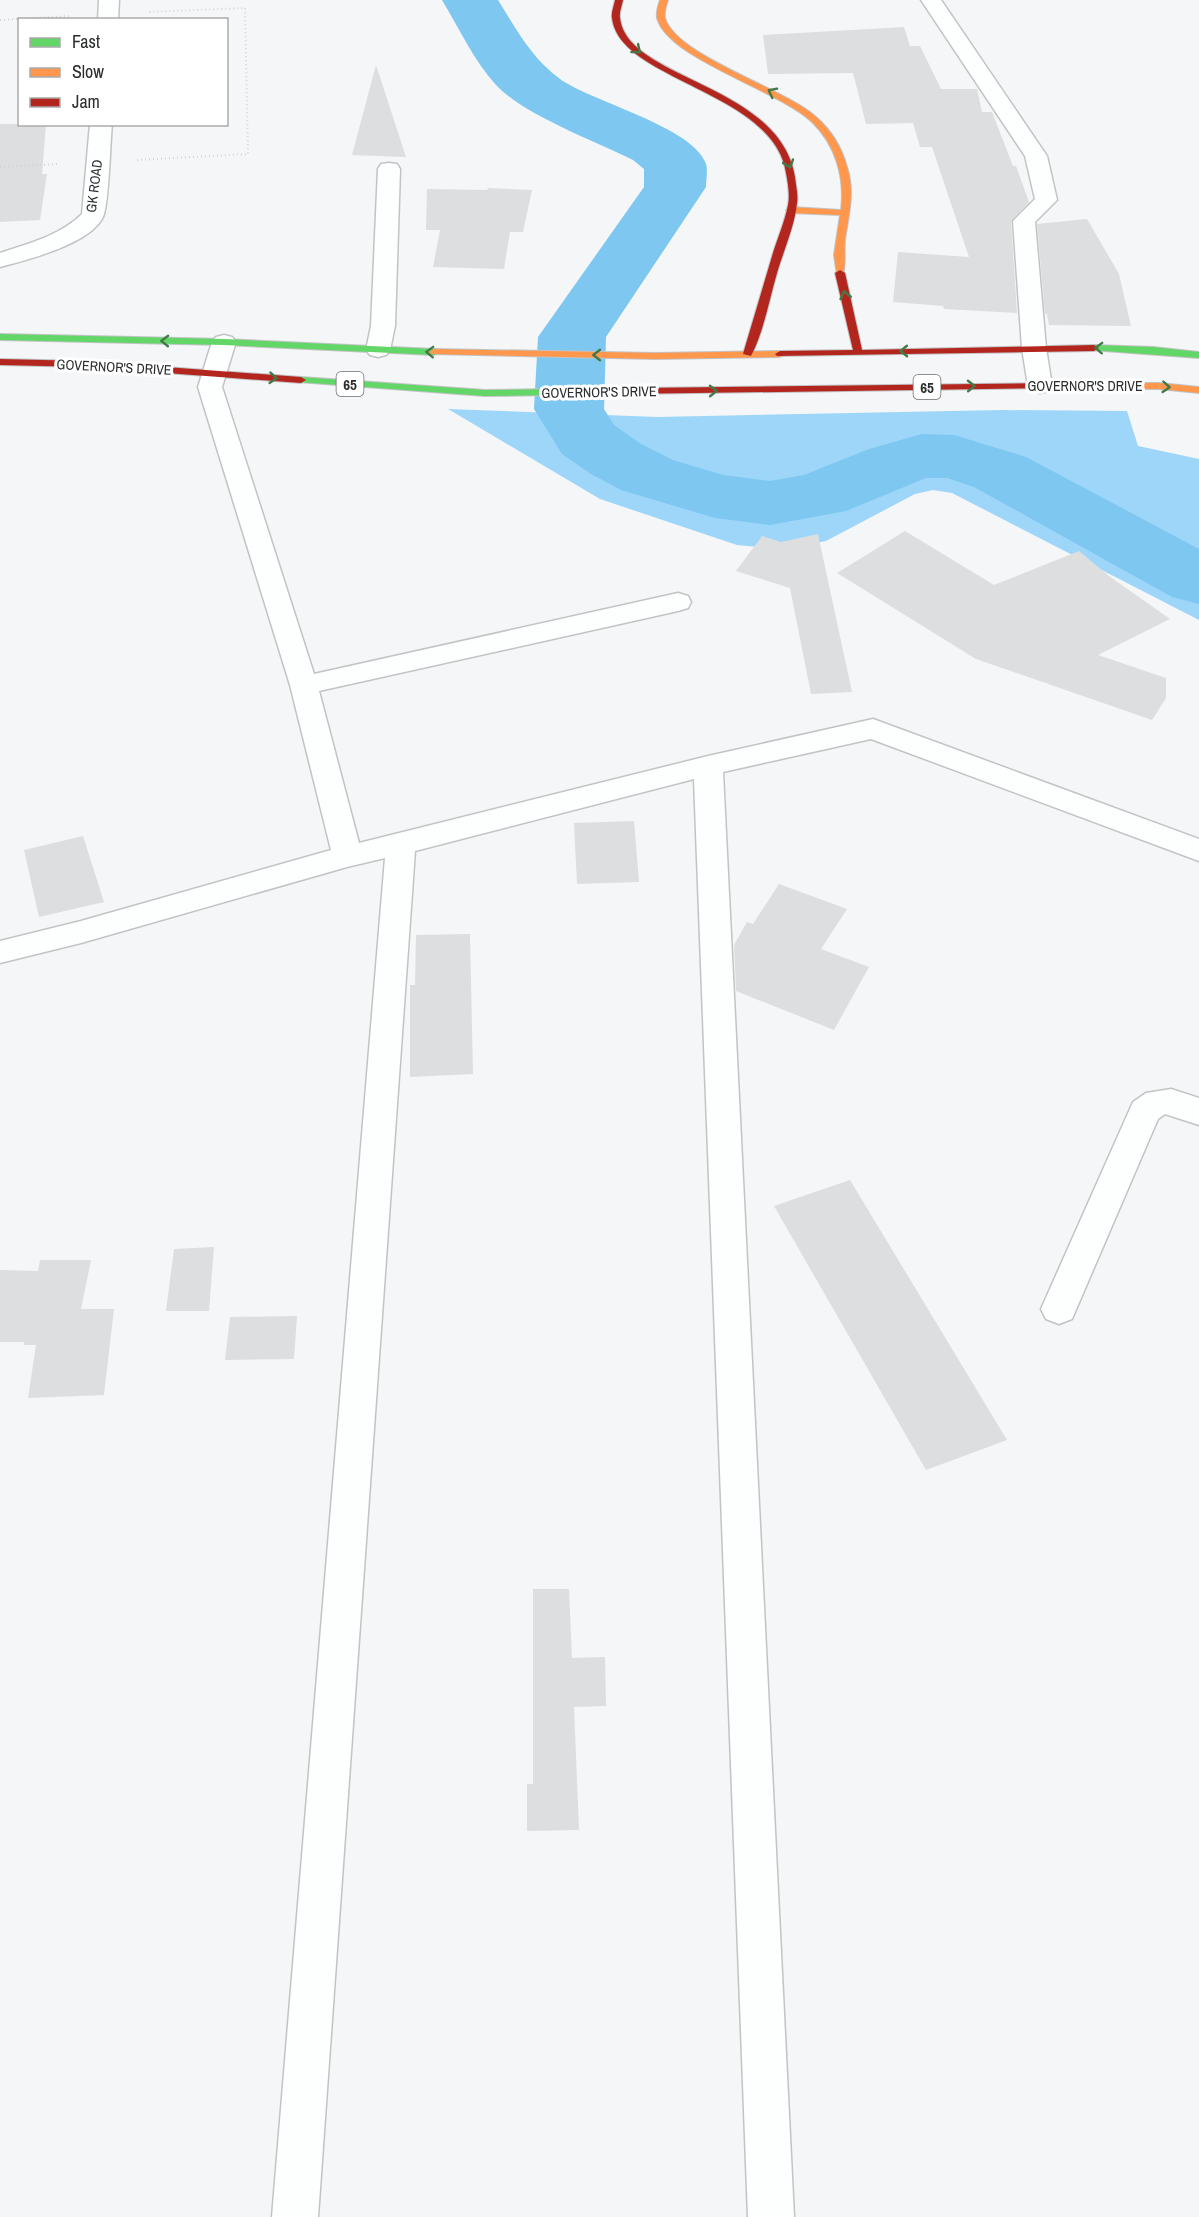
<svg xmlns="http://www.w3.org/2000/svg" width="1199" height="2217" font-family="'Archivo Narrow',sans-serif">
	<rect width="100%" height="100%" fill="#f4f6f8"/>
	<path fill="#9dd6f9" d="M448,409L657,417L1002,410L1127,411L1138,446L1199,459V620L952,493L933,490L915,494L826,541L782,549L737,545L600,499Z"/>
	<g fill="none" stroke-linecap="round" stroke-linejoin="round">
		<path fill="#7dc7f1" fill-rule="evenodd" d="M442,0H498C516,29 532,59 560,79C592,102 694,127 706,164C708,170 706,180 706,187L606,337L604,409L614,425L641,444L673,460L723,475L770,481L804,475L869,449L922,434L954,435L1026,457L1199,549V604L1172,597L974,487L947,478H926L846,511L770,525L715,518L621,490L591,474L562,454L534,409L538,337L644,187V169L633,160C595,141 524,115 496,85C474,61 459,28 442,0Z"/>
	</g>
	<path fill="#dcdedf" d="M904,27L910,46H920L941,89H977L982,112H992L1013,166H1016L1029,202L1011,221L1017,313L944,309L943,306L893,302L898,252L969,257L932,147H920L913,123L866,124L853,73L768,74L763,35Z
		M376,65L406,157L352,155Z
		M0,124H46L42,174H47L40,220L0,222Z
		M488,188L532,190L523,232H510L504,269L433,267L440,230H426L427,189L487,190Z
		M1087,219L1119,274L1131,326L1049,325L1047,314H1045L1037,224Z
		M905,531L994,585L1079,551L1109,576L1170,619L1098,655L1166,678V698L1152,720L976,659L837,573Z
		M818,534L827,576L852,692L811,694L790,588L736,571L762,536L781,542Z
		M634,821L639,882L577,884L574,823Z
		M83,836L104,902L39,917L24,850Z
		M779,884L847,909L821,949L869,967L834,1030L736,991L734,945L747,922L753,924Z
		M470,934L473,1074L410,1077V985H415L416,935Z
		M850,1180L1007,1440L926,1470L774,1206Z
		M214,1247L209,1311H166L174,1249Z
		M40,1260H91L81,1309H114L104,1395L28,1398L36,1345H24V1342H0V1270L38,1271Z
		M297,1316L294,1359L225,1360L230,1317Z
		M533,1589H569L572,1658L605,1657L606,1706L574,1707L579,1830L527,1831V1784H533Z"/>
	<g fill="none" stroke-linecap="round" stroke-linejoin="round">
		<defs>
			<path id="street" d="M99,0H119L118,20H98Z
				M921,0H941L1047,156L1057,200L1035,222L1046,348L1052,386L1049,391L1040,393L1031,391L1028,386L1022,348L1013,221L1035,199L1025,156Z
				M90,124H112C110,142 109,205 103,217C90,244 27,260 0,267V253C30,243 59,236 82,214Z
				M389,163L397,164L400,169L395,326L390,350L386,355L378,357L370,355L366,350L371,326L378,169L381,164Z
				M224,335L232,337L236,342L222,387L314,674L678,593L688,596L691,602L688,608L678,611L319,691L359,843L708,756L873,719L1199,839V861L871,739L723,772L794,2217H748L694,779L415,851L318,2217H272L385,858L347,867L81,943L0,963V941L81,921L331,850L290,685L198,387L212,342L216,337Z
				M1171,1089L1199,1098V1125L1165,1114L1158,1119L1072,1319L1059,1324L1046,1319L1041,1309L1133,1102L1146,1093Z"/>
			<path id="fast" d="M0,334L224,339L434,349L439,352L434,355L224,345L0,340Z
				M1094,345L1153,347L1199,352V358L1091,350L1089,348Z
				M301,377L485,390L556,389L561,392L556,395L485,396L298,382L296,380Z"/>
			<path id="slow" d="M660,0H668C666,6 664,12 665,18C676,56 784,88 816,117C831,130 842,148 847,167C855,191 849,214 845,239C844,251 846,265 843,275H837L834,255L840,215L791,213L786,210L791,207L841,210C845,178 836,145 812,122C779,90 668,59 657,18C656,12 658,6 660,0Z
				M434,349L655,353L780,351L785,354L780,357L655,359L431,354L429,352Z
				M1159,383L1199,387V393L1159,389H1055L1050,386L1055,383Z"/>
			<path id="jam" d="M615,0H623C622,6 619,12 620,18C627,82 788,83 796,185C797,191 798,198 797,203C795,225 783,252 777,273C769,300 764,331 751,356L743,354C753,320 763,287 773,253C778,237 785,221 788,205C790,196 788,183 786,173C774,91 619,81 612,18C611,12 614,6 615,0Z
				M840,270L845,273L862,350L1094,345L1099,348L1094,351L777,356L775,354L780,351L853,350L835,273Z
				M0,359L86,361L301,377L306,380L301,383L86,367L0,365Z
				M1055,383L1059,384V388L556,395L551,392L556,389Z"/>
		</defs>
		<use href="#street" stroke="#c2c3c5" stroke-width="3"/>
		<use href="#fast" stroke="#c2c3c5" stroke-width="2"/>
		<use href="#slow" stroke="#c2c3c5" stroke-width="2"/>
		<use href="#jam" stroke="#c2c3c5" stroke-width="2"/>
		<path stroke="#d4d4d5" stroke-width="2" stroke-dasharray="1 3" stroke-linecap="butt" d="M0,20L71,16
			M137,160L248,154L245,8L148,12
			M0,167L58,164"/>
		<use href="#street" fill="#fdfefe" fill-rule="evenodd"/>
		<use href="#fast" fill="#63d668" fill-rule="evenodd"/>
		<use href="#slow" fill="#ff974d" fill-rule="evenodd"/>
		<use href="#jam" fill="#b3261e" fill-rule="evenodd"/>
	</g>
	<defs><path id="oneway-chevron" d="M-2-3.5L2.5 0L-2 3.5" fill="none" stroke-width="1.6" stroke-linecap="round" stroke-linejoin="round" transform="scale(1.5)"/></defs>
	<g stroke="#447948">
		<use href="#oneway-chevron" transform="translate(637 50) rotate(40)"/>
		<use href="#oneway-chevron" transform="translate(772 92) rotate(-153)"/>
		<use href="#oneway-chevron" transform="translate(789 164) rotate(71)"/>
		<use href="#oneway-chevron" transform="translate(845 295) rotate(-103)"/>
		<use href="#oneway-chevron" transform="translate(165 341) rotate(-179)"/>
		<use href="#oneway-chevron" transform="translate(1099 348) rotate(-178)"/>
		<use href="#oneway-chevron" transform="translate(904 351) rotate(179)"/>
		<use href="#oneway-chevron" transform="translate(430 352) rotate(-178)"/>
		<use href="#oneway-chevron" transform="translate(597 355) rotate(-180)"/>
		<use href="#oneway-chevron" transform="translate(273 378) rotate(5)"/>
		<use href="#oneway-chevron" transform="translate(971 386) rotate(-1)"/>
		<use href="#oneway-chevron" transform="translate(1166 387) rotate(4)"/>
		<use href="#oneway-chevron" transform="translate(713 391) rotate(-1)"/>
	</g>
	<g text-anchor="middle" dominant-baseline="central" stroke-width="6" stroke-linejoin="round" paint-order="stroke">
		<g font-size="14" fill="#2b2d2e" stroke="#fff">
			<text transform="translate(94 186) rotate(-83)">GK ROAD</text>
			<text transform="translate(114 367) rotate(3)">GOVERNOR'S DRIVE</text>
			<text x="1085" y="386">GOVERNOR'S DRIVE</text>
			<text transform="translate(599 392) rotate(-1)">GOVERNOR'S DRIVE</text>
		</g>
		<g fill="#fff" stroke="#6b6c6d" stroke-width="1.5">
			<rect x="336.5" y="372" width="27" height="24" rx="4.5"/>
			<rect x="913.5" y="375" width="27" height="24" rx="4.5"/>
		</g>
		<g font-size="15" font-weight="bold" fill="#2b2d2e">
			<text x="350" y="384">65</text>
			<text x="927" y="387">65</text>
		</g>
	</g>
	<rect x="18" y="18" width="210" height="108" fill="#ffffff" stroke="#aaabab" stroke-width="1.5"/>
	<rect x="30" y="38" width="30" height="9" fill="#63d668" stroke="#aaabab" stroke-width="1.5"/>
	<text x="72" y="48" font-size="18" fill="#2b2d2e">Fast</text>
	<rect x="30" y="68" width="30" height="9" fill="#ff974d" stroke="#aaabab" stroke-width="1.5"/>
	<text x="72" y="78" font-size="18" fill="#2b2d2e">Slow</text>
	<rect x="30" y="98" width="30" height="9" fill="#b3261e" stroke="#aaabab" stroke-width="1.5"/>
	<text x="72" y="108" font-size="18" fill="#2b2d2e">Jam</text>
</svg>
